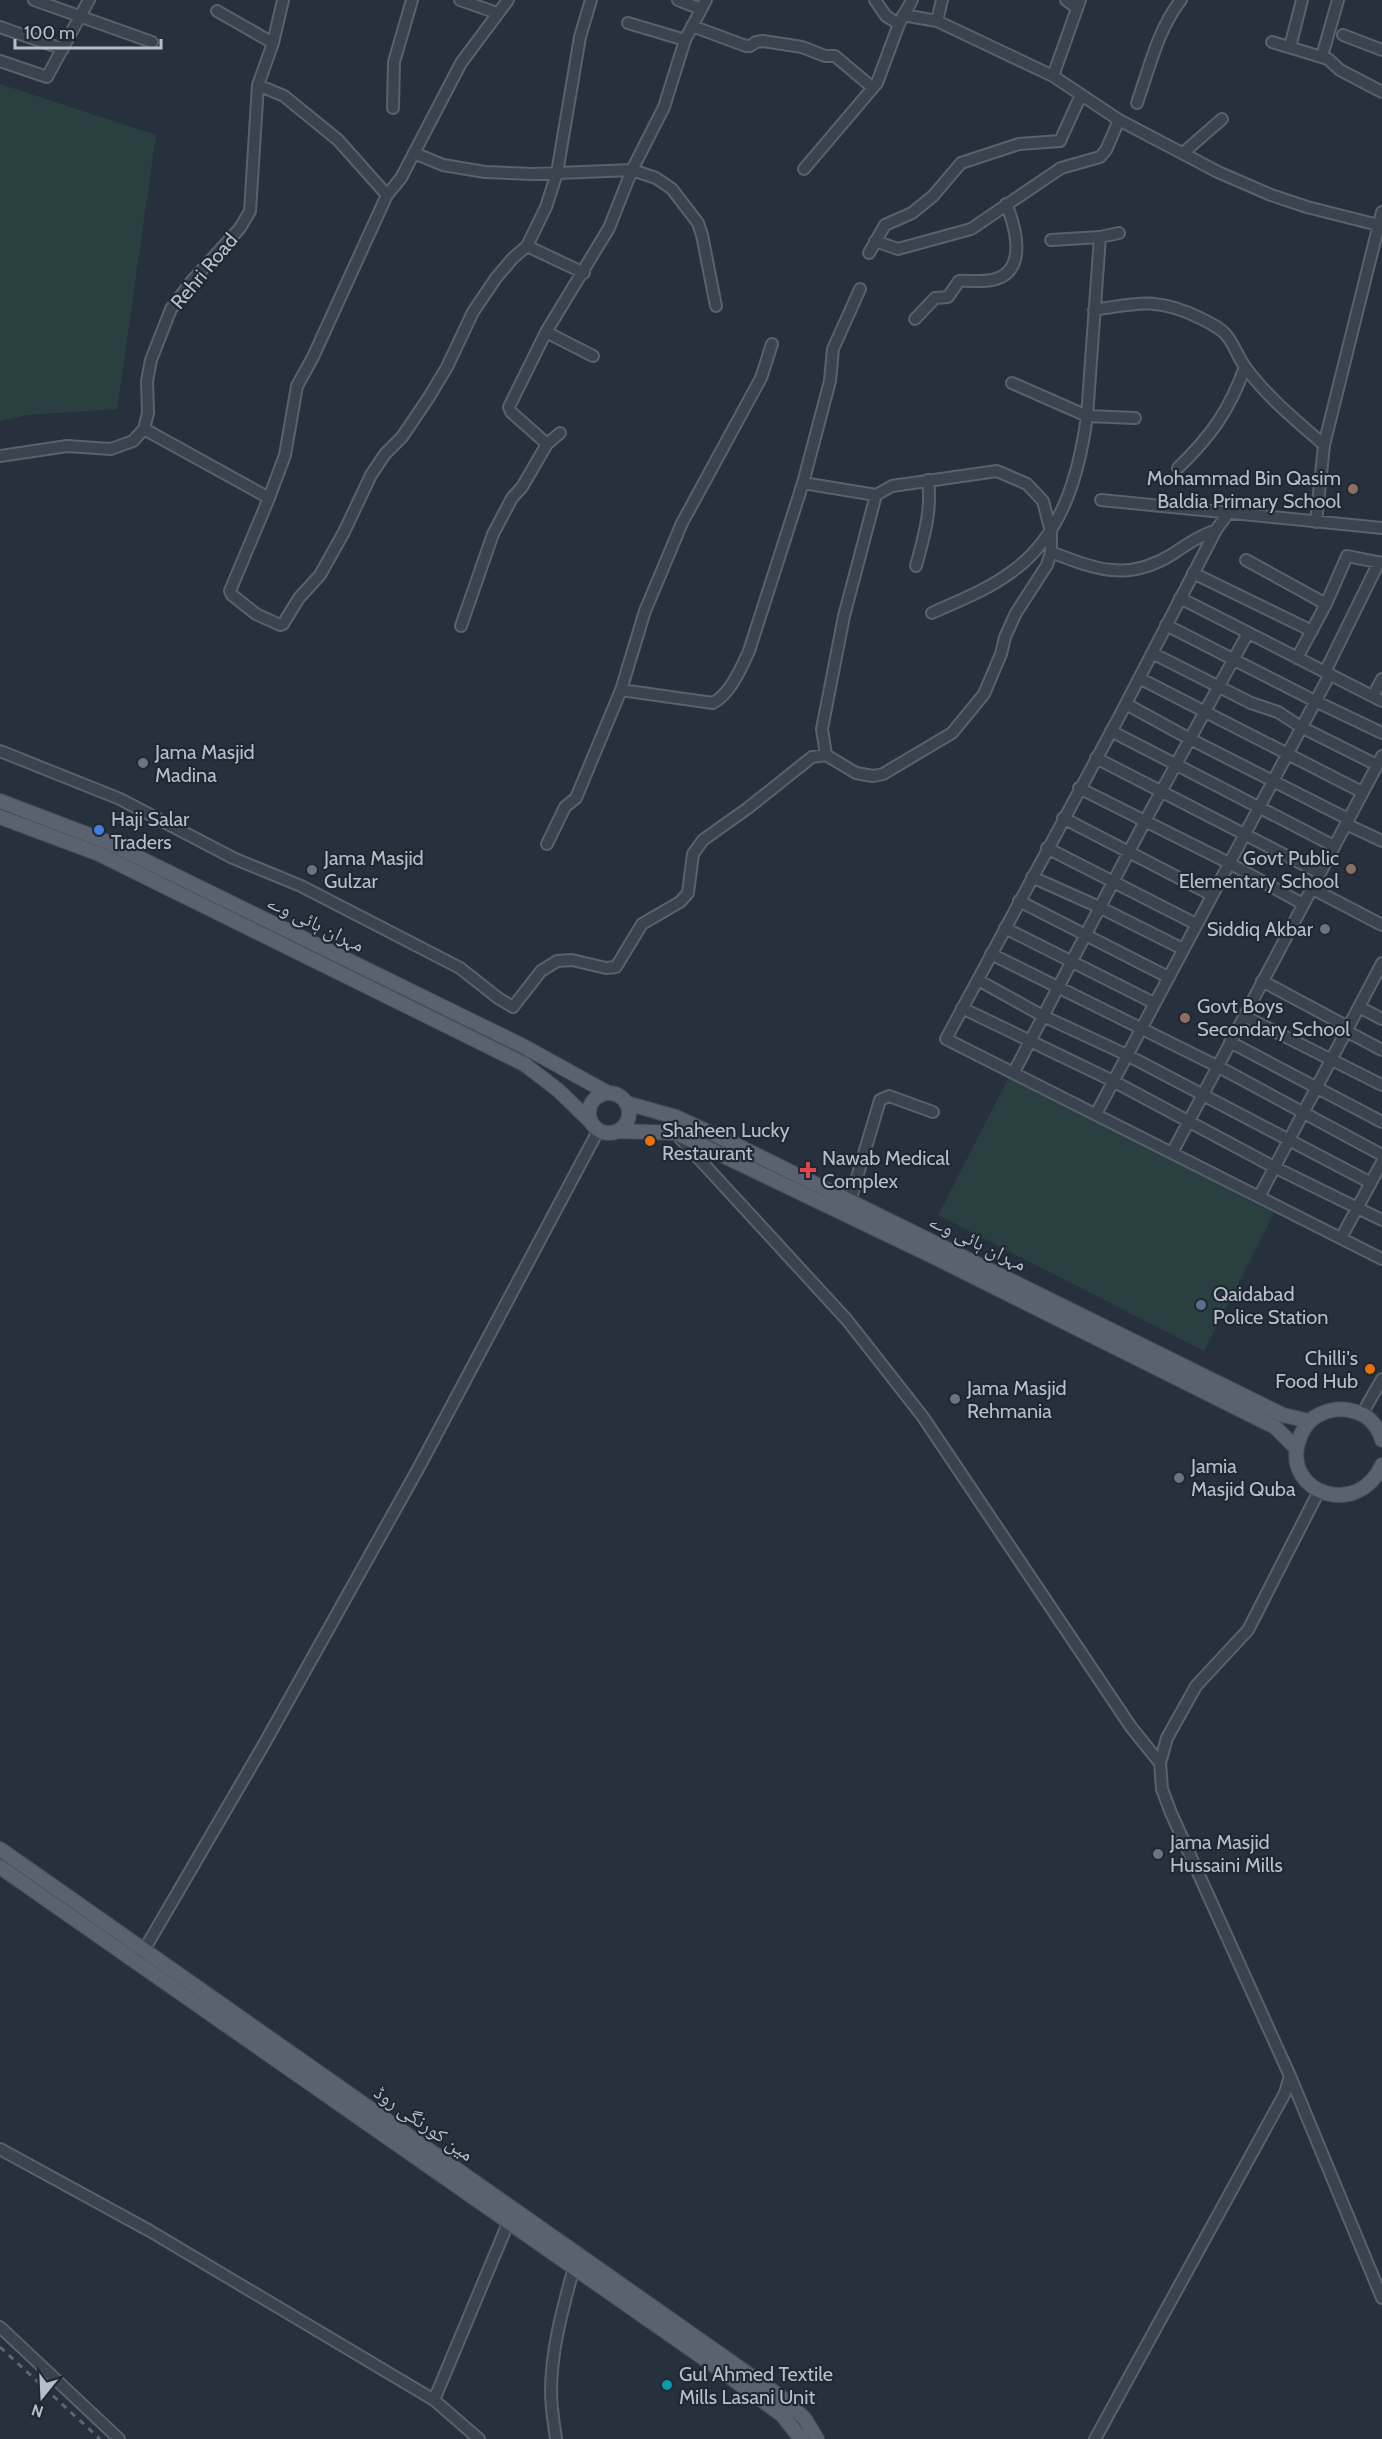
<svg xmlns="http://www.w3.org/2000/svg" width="1382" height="2439" font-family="Cabin,'Noto Naskh Arabic',sans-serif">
	<rect width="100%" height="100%" fill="#27313e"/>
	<path fill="#2a3f40" d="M0,84L156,135L117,409L27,415L0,421Z
		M1009,1077L1274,1213L1204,1351L938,1215Z"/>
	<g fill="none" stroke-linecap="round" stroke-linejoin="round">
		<defs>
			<path id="minor" d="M34,0L152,42
				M460,0L497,13
				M508,0L461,63L401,178L387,195L313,357L297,386L285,455L269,498L230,591L232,595L256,614L280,625L283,624L299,598L320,575L344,532L371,475L385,454L402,437L429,397L447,367L473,312L496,278L513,258L527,246L546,207L557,173L580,37L591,0
				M678,0L701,9
				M875,0L886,16L899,24
				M1066,0L1077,8
				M217,11L273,43
				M903,15L937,21L1053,76L1119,120L1218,172L1271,195L1307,207L1382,226
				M937,21L942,0
				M628,23L685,40
				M692,26L746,46H750L756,42L763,41L802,47L825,56H835L873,88
				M0,27L63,49
				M1343,35L1382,50
				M1272,42L1328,59L1340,70L1382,92
				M1290,47L1302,0
				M1322,56L1338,0
				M0,61L47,77L89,0
				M1053,76L1080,0
				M258,85L284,96L338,140L387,195
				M1137,103C1149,69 1158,29 1181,0
				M393,108L394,62L412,0
				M414,153L443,165L485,172L533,174L632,170L656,178L672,189L698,223L702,235L716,306
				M1183,153L1222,119
				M804,169L877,83L899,24L912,0
				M1051,240L1100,237L1119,233
				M875,241L898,249L971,229L1061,168L1100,157L1106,150L1119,120
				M527,246L584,273
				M869,253L885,225L912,213L933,196L961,163L1019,144L1060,141L1081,95
				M1094,310C1138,303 1158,297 1200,318C1210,323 1221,328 1227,336C1235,346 1238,358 1246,368C1267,397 1297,421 1324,445
				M915,319L935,298L948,297L959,281C971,280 984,283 996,279C1028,269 1015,225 1006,204
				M546,332L593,356
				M1012,383L1087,416L1135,418
				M144,429L269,498
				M547,444L511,412L509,407L546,332L609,228L632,170L664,107L685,40L706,0
				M0,456L67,446L111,449L133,441L144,429L148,413L147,381L151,360L171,309L191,282L240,228L250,211L258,85L273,43L283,0
				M1178,468C1211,436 1229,411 1245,367
				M1101,500L1382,528
				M1229,512L1216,530L1119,717L946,1039L1382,1259
				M1316,522L1324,445L1382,212
				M1051,552C1095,569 1127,582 1171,555C1186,545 1199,536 1216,530
				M1246,560L1326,604
				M916,566C924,536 932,511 928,480
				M1193,573L1312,631
				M1180,598L1382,701
				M932,613C958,601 987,590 1010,573C1062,537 1079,475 1087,416L1100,237
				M1166,625L1315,701L1382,733
				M461,626L493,534L512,498L522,487L547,444L560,433
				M1152,653L1251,703L1278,712L1301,727L1377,765
				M1297,658L1326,604L1347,556L1382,563
				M1325,672L1379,562
				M1139,678L1362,792
				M621,690L713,703C731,693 741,668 749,651L803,483L830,381L833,349L860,289
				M1373,696L1382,679
				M1126,704L1190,739L1348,819
				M1111,731L1334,846
				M0,751L120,799L233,858L301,886L460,968L498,998L513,1007L541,971L557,961L572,960L606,968L616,967L642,924L680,902L688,893L693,854L703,840L748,808L812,757L826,755L856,773L873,776L883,774L952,733L984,694L1001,654L1005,637L1016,613L1047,565L1051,552V532L1043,501L1027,484L997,471L892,486L876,495L803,483
				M826,755L822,729L844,616L876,495
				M1096,758L1320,873
				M1079,788L1229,863L1303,904
				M1063,818L1212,895
				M1346,824L1382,841
				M547,844L565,807L576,798L621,690L645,611L682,523L761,378L772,344
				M1047,848L1196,924
				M1032,877L1099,907L1183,949
				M1311,888L1382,925
				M1019,901L1168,977
				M1005,928L1154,1003
				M991,954L1217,1066L1382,1155
				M978,980L1043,1016L1127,1055L1371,1183
				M1262,981L1348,1027
				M1359,1007L1382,1019
				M962,1008L1113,1081L1274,1167L1382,1220
				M1244,1016L1382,1085
				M1346,1031L1382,1050
				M1230,1042L1382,1122
				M1014,1072L1145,821L1248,633
				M1096,1114L1330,674
				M679,1137L847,1320L923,1417L1131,1727L1160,1763
				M1172,1153L1382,756
				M1259,1197L1382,963
				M850,1201L880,1100L889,1096L933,1112
				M1341,1238L1382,1162
				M1362,1414L1382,1379
				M140,1957L263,1746L418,1469L598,1131
				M1290,2076L1382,2298
				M0,2149L150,2231L434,2400L479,2439
				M0,2327L119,2439
				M434,2400L509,2221
				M556,2439C554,2424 551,2408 551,2392C551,2349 563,2308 574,2267
				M1095,2439L1285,2093L1290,2076L1171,1813L1162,1789L1160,1763L1167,1738L1196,1686L1248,1630L1319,1491"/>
			<path id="major" d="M0,801L105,841L523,1046L608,1093
				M0,817L99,854L524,1064L558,1090L590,1121
				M589 1113a20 20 0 1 1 40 0a20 20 0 1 1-40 0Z
				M626,1103L676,1117L724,1139L1283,1415L1309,1421
				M618,1131L676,1133L930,1255L1275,1427L1296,1448
				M1382,1440C1379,1428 1370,1417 1359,1413C1343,1407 1330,1408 1315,1417C1306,1423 1301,1432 1298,1443C1284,1493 1358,1519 1382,1465
				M0,1849L784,2399L805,2419L817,2439
				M0,1867L719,2369L782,2415L801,2439"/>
		</defs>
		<use href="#minor" stroke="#59616c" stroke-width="14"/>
		<use href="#major" stroke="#444c57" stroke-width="16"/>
		<use href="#minor" stroke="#3b434e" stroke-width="10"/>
		<use href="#major" stroke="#59626e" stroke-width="14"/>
		<path stroke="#5d6774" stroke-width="3" stroke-dasharray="6 6" stroke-linecap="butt" d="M0,2347L100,2439"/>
	</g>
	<g fill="#8d6e63" stroke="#202833" stroke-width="2">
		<circle cx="1353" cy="489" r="6"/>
		<circle cx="1351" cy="869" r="6"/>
		<circle cx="1185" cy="1018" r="6"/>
	</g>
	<g fill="#6b7280" stroke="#202833" stroke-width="2">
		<circle cx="143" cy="763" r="6"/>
		<circle cx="312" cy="870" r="6"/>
		<circle cx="1325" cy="929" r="6"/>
		<circle cx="955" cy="1399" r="6"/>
		<circle cx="1179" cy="1478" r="6"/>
		<circle cx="1158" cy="1854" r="6"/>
	</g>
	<circle fill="#3f7fe0" stroke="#202833" stroke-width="2" cx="99" cy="830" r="6"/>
	<g fill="#e8710a" stroke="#202833" stroke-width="2">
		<circle cx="650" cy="1141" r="6"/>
		<circle cx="1370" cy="1369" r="6"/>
	</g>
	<path fill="#e0444e" stroke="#202833" stroke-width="2" d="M805 1161h6v6h6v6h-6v6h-6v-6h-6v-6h6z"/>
	<circle fill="#5c6f8a" stroke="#202833" stroke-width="2" cx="1201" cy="1305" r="6"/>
	<circle fill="#0f9aa8" stroke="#202833" stroke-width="2" cx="667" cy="2385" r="6"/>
	<g text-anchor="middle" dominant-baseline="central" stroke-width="4.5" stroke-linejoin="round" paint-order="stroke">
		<g font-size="20" fill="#b7bec9" stroke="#202833">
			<text transform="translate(204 271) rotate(-50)">Rehri Road</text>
			<text transform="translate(316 923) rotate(26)">مہران ہائی وے</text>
			<text transform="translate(978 1242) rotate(26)">مہران ہائی وے</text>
			<text transform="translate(424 2123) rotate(35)">مین کورنگی روڈ</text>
		</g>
		<g font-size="20" fill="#b7bec9" stroke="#202833" text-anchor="start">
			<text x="1341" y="478" text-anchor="end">Mohammad Bin Qasim<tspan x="1341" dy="23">Baldia Primary School</tspan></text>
			<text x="155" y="752">Jama Masjid<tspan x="155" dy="23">Madina</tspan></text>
			<text x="111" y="819">Haji Salar<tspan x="111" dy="23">Traders</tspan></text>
			<text x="324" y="858">Jama Masjid<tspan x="324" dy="23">Gulzar</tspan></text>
			<text x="1339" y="858" text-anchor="end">Govt Public<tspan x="1339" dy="23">Elementary School</tspan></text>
			<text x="1313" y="929" text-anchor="end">Siddiq Akbar</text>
			<text x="1197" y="1006">Govt Boys<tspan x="1197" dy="23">Secondary School</tspan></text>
			<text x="662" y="1130">Shaheen Lucky<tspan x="662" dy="23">Restaurant</tspan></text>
			<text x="822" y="1158">Nawab Medical<tspan x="822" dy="23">Complex</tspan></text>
			<text x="1213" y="1294">Qaidabad<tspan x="1213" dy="23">Police Station</tspan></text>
			<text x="1358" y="1358" text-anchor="end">Chilli's<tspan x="1358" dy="23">Food Hub</tspan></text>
			<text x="967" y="1388">Jama Masjid<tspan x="967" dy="23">Rehmania</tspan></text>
			<text x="1191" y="1466">Jamia<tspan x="1191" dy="23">Masjid Quba</tspan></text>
			<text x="1170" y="1842">Jama Masjid<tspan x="1170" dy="23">Hussaini Mills</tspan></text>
			<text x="679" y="2374">Gul Ahmed Textile<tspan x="679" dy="23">Mills Lasani Unit</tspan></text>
		</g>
	</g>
	<g transform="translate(42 2397) rotate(198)" stroke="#202833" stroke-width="4.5" paint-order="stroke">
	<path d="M0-4.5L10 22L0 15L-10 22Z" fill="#b7bec9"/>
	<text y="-9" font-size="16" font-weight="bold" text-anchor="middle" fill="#b7bec9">N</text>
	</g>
	<path d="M15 39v9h146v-9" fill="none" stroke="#b7bec9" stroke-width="3"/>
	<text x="24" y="39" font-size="18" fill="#b7bec9" stroke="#202833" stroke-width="4.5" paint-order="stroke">100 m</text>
</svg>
